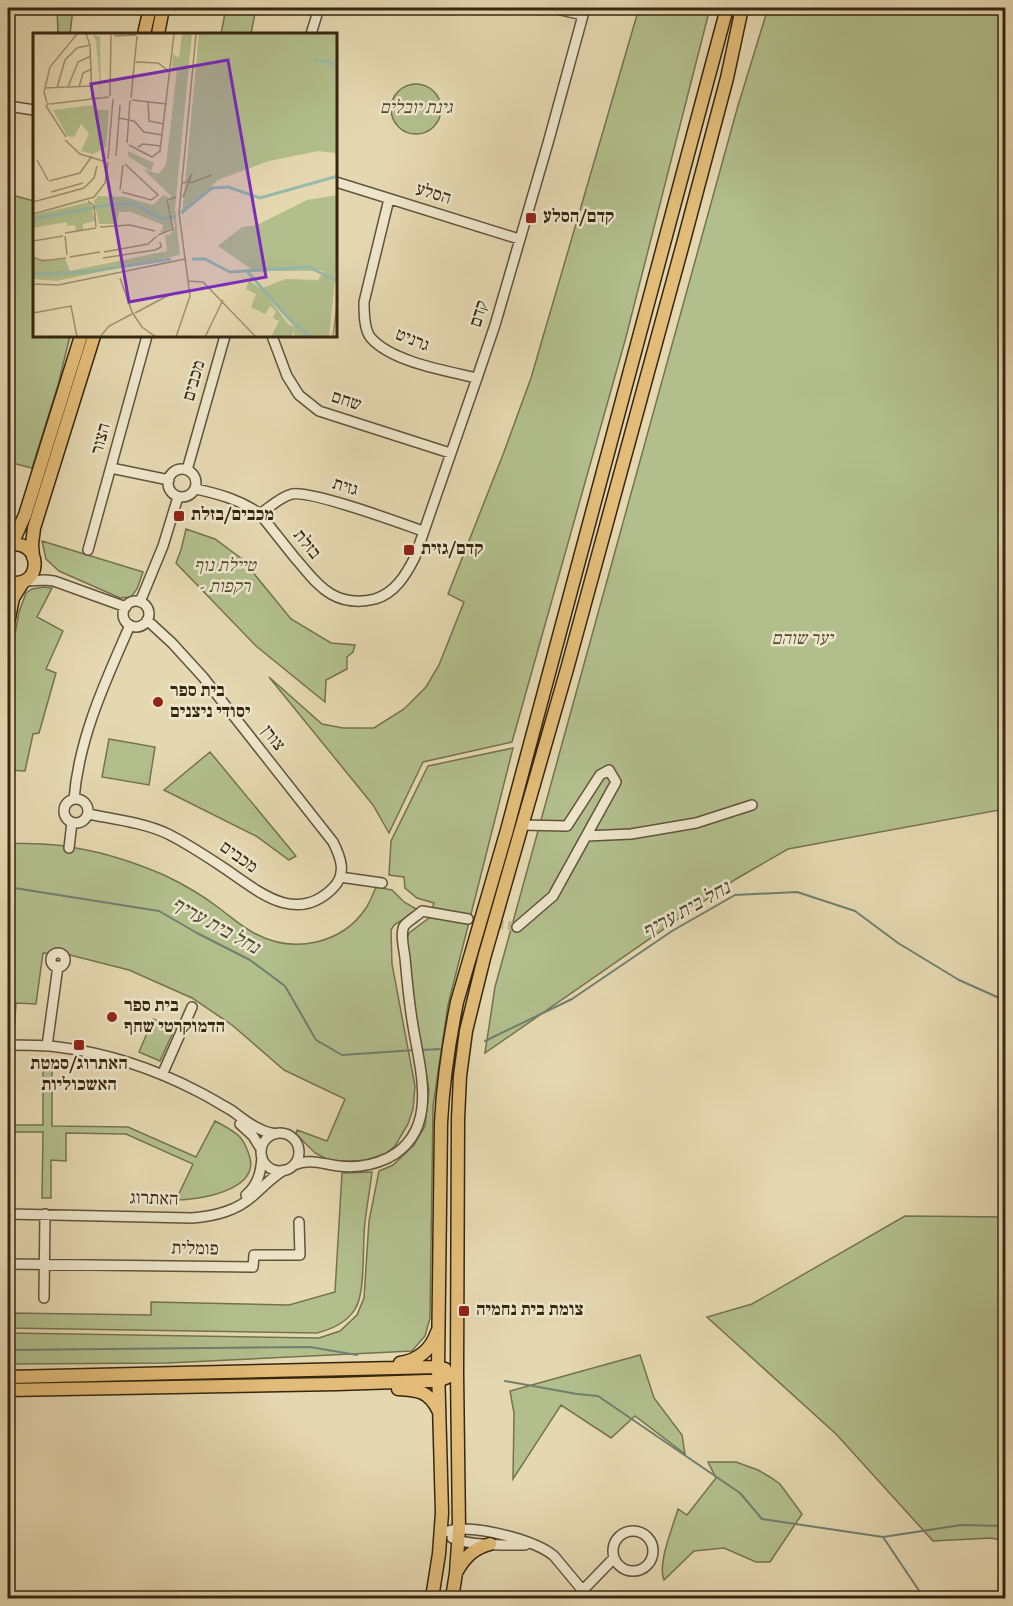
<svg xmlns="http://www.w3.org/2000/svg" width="1013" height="1606" font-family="'Sorts Mill Goudy','Frank Ruhl Libre',serif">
	<rect width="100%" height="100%" fill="#e5d8b1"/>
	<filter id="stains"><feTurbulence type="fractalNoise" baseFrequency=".00333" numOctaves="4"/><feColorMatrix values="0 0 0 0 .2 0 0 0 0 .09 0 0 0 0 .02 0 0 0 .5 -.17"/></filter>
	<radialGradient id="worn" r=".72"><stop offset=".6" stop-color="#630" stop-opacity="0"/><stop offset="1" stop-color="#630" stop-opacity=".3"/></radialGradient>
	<path fill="#b2bf8d" stroke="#74734f" stroke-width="1.5" d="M57,8H77L72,17L70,34H58Z
		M226,8H256L251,34H221Z
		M639,8H710L626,337L512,742L423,762L389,833L373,805L269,677L322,724L343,728H374L404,709L426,687L439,665L464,602L448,594L504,452L531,378Z
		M768,8H1005V809L788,849L736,879L485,1053L495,987L737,109Z
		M391 109a25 25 0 1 1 50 0a25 25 0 1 1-50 0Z
		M8,194L34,201V336H70L58,385L32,468L8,462Z
		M186,529L215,539L242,559L291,619L331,643L355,645L353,652L347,657V669L326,680L325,702L256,646L176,563L181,550Z
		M42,541L143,572L137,589L131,597L120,598L59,571L46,559Z
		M43,587L52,588L37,617L63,631L46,669L56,673L39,733L33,734L25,771L8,770V671L19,612L26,593L32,589Z
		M109,739L155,747L149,785L102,777Z
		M513,748L448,1005L433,1106L430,1318L425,1336L412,1351L167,1363L8,1364V1333L319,1338L340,1331L357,1315L364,1298L369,1221L379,1171L393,1165L414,1145L425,1126L429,1090L404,946L409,933L429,918L434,903L417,898L405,888L404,877L389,875L391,841L428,766Z
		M210,752L296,856L289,860L256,836L164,790Z
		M8,843C30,844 54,843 76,848C106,853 136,863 164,875C183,884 202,895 219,908C231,917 242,927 256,934C294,954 342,944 366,908C370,902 373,894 376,887L392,890L404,902L418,910L394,925L391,930L392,964L415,1086L413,1109L408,1124L395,1146L385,1154L364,1161H340L327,1159L315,1153L296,1134L297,1130L327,1141L345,1099L284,1070L232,1025L192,998L129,970L70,955L43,953L36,1004L16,1003L14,1034H8Z
		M153,1019L175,1028L160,1061L139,1052Z
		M43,1062H52V1126L128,1127L196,1157L215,1121C223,1125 232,1130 239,1136C244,1141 248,1151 250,1158C258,1191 198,1200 176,1200L193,1164L126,1134L66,1133V1161L51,1160V1198H42L43,1132H8V1125H43Z
		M372,1172C370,1189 367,1205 365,1222C362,1244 366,1293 355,1309C347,1323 332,1329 317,1333L8,1328V1313L151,1315V1302L289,1305L335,1292L342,1173Z
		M905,1216L1005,1217V1541L991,1538L933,1541L836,1434L707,1317L752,1304Z
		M640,1355L654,1398L682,1435L685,1454L635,1416L611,1438L561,1405L513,1479L514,1413L510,1391Z
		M708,1462H736L758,1470L770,1477L780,1484L802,1514L770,1562H756L724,1548L694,1551L664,1580C657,1564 673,1527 678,1509L687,1515L716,1478Z"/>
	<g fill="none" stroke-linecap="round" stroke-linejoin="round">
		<path stroke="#707f6e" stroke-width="2" d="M8,887L159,911L197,933L250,960L285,986L316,1040L342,1055L415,1050
			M485,1041L572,999L672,931L735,895L797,892L855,911L898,943L959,980L1006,1001
			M420,1050L442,1049
			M8,1350L310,1347L357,1355
			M505,1381L577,1394L598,1396L740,1493L762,1519L883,1537L961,1525L1006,1526
			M883,1537L924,1598"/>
		<path stroke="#c2b591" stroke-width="9" stroke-dasharray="9 4.5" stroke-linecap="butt" d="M468,919L517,927"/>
		<defs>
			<path id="minor" d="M552,8L583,15
				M311,34L319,8
				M8,106L34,110
				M336,182L519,239
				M389,199L364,302C364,313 364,330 371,338C392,362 447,371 477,378
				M272,336L287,376L299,395L319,411L450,453
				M111,468L169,480
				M168 483a14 14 0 1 1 28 0a14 14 0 1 1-28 0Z
				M187,470L225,336
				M196,489C219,494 241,500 260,514C272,529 283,543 295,558C306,570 316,585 331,594C345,602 359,603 375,599C395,593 406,575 415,557L477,378L495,325L548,143L585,8
				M260,514C270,507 280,497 292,494C311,490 400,523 423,531
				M88,550L147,336
				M26,581L45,580L54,581L126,607
				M123 614a13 13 0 1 1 26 0a13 13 0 1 1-26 0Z
				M140,602L163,546L178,497
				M64 811a12 12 0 1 1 24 0a12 12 0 1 1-24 0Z
				M74,799C79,737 106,680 130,625
				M88,814C113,819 146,823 168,834C188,844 206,856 224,868C257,890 295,926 333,888C347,874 341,858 333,842L203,677L172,643L147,620
				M586,836L631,834L696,823L752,805
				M69,848L72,822
				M340,877L382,883
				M517,927L553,896L616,782L609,770L600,775L567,826L522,825
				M51 960a7 7 0 1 1 14 0a7 7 0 1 1-14 0Z
				M8,1045C24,1045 42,1045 58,1047C107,1053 155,1069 199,1092C209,1097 220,1104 231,1110C245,1120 257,1131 275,1134
				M47,1046L58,966
				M162,1075L192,1007
				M240,1124L253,1136L261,1149
				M261 1152a19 19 0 1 1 38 0a19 19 0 1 1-38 0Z
				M294,1165C309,1158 323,1164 339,1166C355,1168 373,1165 388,1158C440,1131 420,1070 413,1026C409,1003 407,980 405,958C404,949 400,934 404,926C408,921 417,916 422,911L468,919
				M246,1195C258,1185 261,1172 262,1157
				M8,1214L192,1218C215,1216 237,1211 254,1195C264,1186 272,1177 284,1170
				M8,1264L253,1267L254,1255H300L299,1222
				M44,1298L45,1214
				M613 1551a20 20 0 1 1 40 0a20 20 0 1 1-40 0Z
				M441,1533C447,1532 453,1529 459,1529C484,1528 535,1540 554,1556L589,1598
				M452,1538C470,1546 506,1545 525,1545
				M583,1590L614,1558"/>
			<path id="major" d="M144,34L150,8
				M158,34L163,8
				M8,545L16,535L25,515L81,336
				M8,545C44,538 43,591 8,582
				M33,557L32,544L34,528L94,336
				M8,623L13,598L23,582
				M400,1363C419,1360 431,1350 437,1332
				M8,1377L438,1367L445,1369
				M398,1389C418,1390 429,1391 438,1410
				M8,1390L337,1384L428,1381H438L457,1373
				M457,1571C465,1557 474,1548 490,1544
				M432,1598L439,1554L442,1513L438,1367L441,1123C443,1082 449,1042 457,1002L507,830L727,8
				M452,1598L456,1573L459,1529L457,1373L458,1119L460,1076L466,1031L484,958L567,669L684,240L727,78L742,8"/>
		</defs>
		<use href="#minor" stroke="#625339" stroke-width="12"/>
		<use href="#major" stroke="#362711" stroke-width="15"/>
		<use href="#minor" stroke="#eee6cc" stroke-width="9"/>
		<use href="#major" stroke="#e2bc78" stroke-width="12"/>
	</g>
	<g fill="#8f2418" stroke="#eee6cc" stroke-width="2">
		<rect x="525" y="212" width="12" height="12" rx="3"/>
		<rect x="173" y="510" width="12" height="12" rx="3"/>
		<rect x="403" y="544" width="12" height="12" rx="3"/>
		<circle cx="158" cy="702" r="6"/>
		<circle cx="112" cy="1017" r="6"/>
		<rect x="73" y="1039" width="12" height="12" rx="3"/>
		<rect x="458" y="1305" width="12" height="12" rx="3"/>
	</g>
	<g text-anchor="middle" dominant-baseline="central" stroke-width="5" stroke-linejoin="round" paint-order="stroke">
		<g font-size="18" font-style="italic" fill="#554d30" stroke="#eee6cc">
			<text x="416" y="109">גינת יובלים</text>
			<text x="225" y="567">טיילת נוף<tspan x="225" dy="21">- רקפות</tspan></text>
			<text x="802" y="640">יער שוהם</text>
		</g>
		<g font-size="18" fill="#362711" stroke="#eee6cc">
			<text transform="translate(433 195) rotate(17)">הסלע</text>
			<text transform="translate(480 314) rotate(-73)">קדם</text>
			<text transform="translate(412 341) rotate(22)">גרניט</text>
			<text transform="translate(195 381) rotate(-74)">מכבים</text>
			<text transform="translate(346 402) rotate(18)">שחם</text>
			<text transform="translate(102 439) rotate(-75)">הצור</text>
			<text transform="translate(345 488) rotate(17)">גזית</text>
			<text transform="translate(306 545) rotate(51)">בזלת</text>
			<text transform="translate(272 739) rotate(52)">צורן</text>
			<text transform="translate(238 858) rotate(35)">מכבים</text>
			<text transform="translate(154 1200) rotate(2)">האתרוג</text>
			<text transform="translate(195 1250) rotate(1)">פומלית</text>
		</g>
		<g font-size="18" font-weight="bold" fill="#362711" stroke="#eee6cc" text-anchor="start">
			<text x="543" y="218">קדם/הסלע</text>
			<text x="191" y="516">מכבים/בזלת</text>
			<text x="421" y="550">קדם/גזית</text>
			<text x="170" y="692">בית ספר<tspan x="170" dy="21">יסודי ניצנים</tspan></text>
			<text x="124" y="1007">בית ספר<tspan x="124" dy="21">הדמוקרטי שחף</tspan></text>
			<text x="79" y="1065" text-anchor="middle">האתרוג/סמטת<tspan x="79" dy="21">האשכוליות</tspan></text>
			<text x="476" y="1311">צומת בית נחמיה</text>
		</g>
		<g font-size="20" font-style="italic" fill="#4e4c38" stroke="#eee6cc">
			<text transform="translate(687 911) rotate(-29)">נחל בית עריף</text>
			<text transform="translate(215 927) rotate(29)">נחל בית עריף</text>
		</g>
	</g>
	<g transform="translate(33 33)">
		<rect width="304" height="304" fill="#e5d8b1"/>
		<path d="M60,1L67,4L68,63L63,8ZM149,1H159L142,176L147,222L23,248L0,246V226H32L37,238L134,218L132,202H137L142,193L135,170L138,163L110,136L126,141L133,131L145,28L144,36H139L140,21L146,25ZM166,1H304V129L302,120L285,118L236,128L185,147L149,182ZM60,72L61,77H76L73,114L61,121L48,118L56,101L48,91L41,104L34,103L20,77ZM95,118L121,130L118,138L95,123ZM130,162L136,164L133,167L140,194L130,200L125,197L129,198L130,192L98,179H86L84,191H66L61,168L65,163L92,164L120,172ZM304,162V227L296,304H261V296L259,304H238L246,288L240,285L243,278L237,273L232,281L218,274L223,261L213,256L216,247L230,258L256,292L261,293L230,255L252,246L285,247L291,238H221L185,213L209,194L224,192L274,167ZM57,169L62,188L50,191V197L43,198L42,192L34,193V189L0,195V182Z" fill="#b2bf8d"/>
		<path fill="none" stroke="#96baac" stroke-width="3" d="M281,27L296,29L305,34M148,180L179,155L195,154L227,165L305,143M0,186L80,171H101L129,186L143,183M159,226H172L197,239L275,234L305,248M214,238L255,285L277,304M0,241L54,239L138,226"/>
		<path fill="none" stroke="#9f9171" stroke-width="1.5" d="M53,1L57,12L59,65M81,3L103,2M103,29L125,30L137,39M35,54L45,29L58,23M46,54L50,40L59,36M12,55L59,53M24,55L32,27L44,15L57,12M77,63L78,2M98,65L104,3M99,67L134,71M115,68L116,88L131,91M14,70L11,59L17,34L44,1M16,70L13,73L33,104M17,71L76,64M86,85L101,88L111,99L129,102M32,107L47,121L70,128M94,110L97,67M96,112L119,124L127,118L141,1M105,114L110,111L128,113M83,123L87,72M75,126L80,66M4,127L15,147M16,148L47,140L59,123M149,150L154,149L159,141L150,164M157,150L179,142M87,157L90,132M18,159L50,150M89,159L118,167L125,162L92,131M55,168L61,173L63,194M0,169L51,155L61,145L64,133M0,181L61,164L72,150L75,129M67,194L97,192L122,198M32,200L63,195M125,202L140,196L134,167L143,164M32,203L34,222M0,208L30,203M71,219L115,211L124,203M0,224L10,228L33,225M37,224L67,219M70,225L122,217L128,214L127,209M87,245L99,279M155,248L170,249L223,304M0,251L25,252L152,226M0,280L38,273L44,304M102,280L138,261M101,282L99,279L109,294L123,304M67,304L76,293L99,281M143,304L157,263L146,180L163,1M172,304L190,267M300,304L305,263"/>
		<path fill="#7b2cbf" fill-opacity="0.15" stroke="#7b2cbf" stroke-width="3" d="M195,27L233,244L96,269L58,51Z"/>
		<rect width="304" height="304" fill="none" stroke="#362711" stroke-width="3"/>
	</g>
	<rect width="1013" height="1606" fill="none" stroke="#e5d8b1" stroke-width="30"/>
	<rect x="9" y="9" width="995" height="1588" fill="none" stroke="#362711" stroke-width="3"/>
	<rect x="15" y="15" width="983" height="1576" fill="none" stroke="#362711" stroke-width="1.5"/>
	<rect width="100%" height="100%" filter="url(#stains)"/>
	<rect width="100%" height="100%" fill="url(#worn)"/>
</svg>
